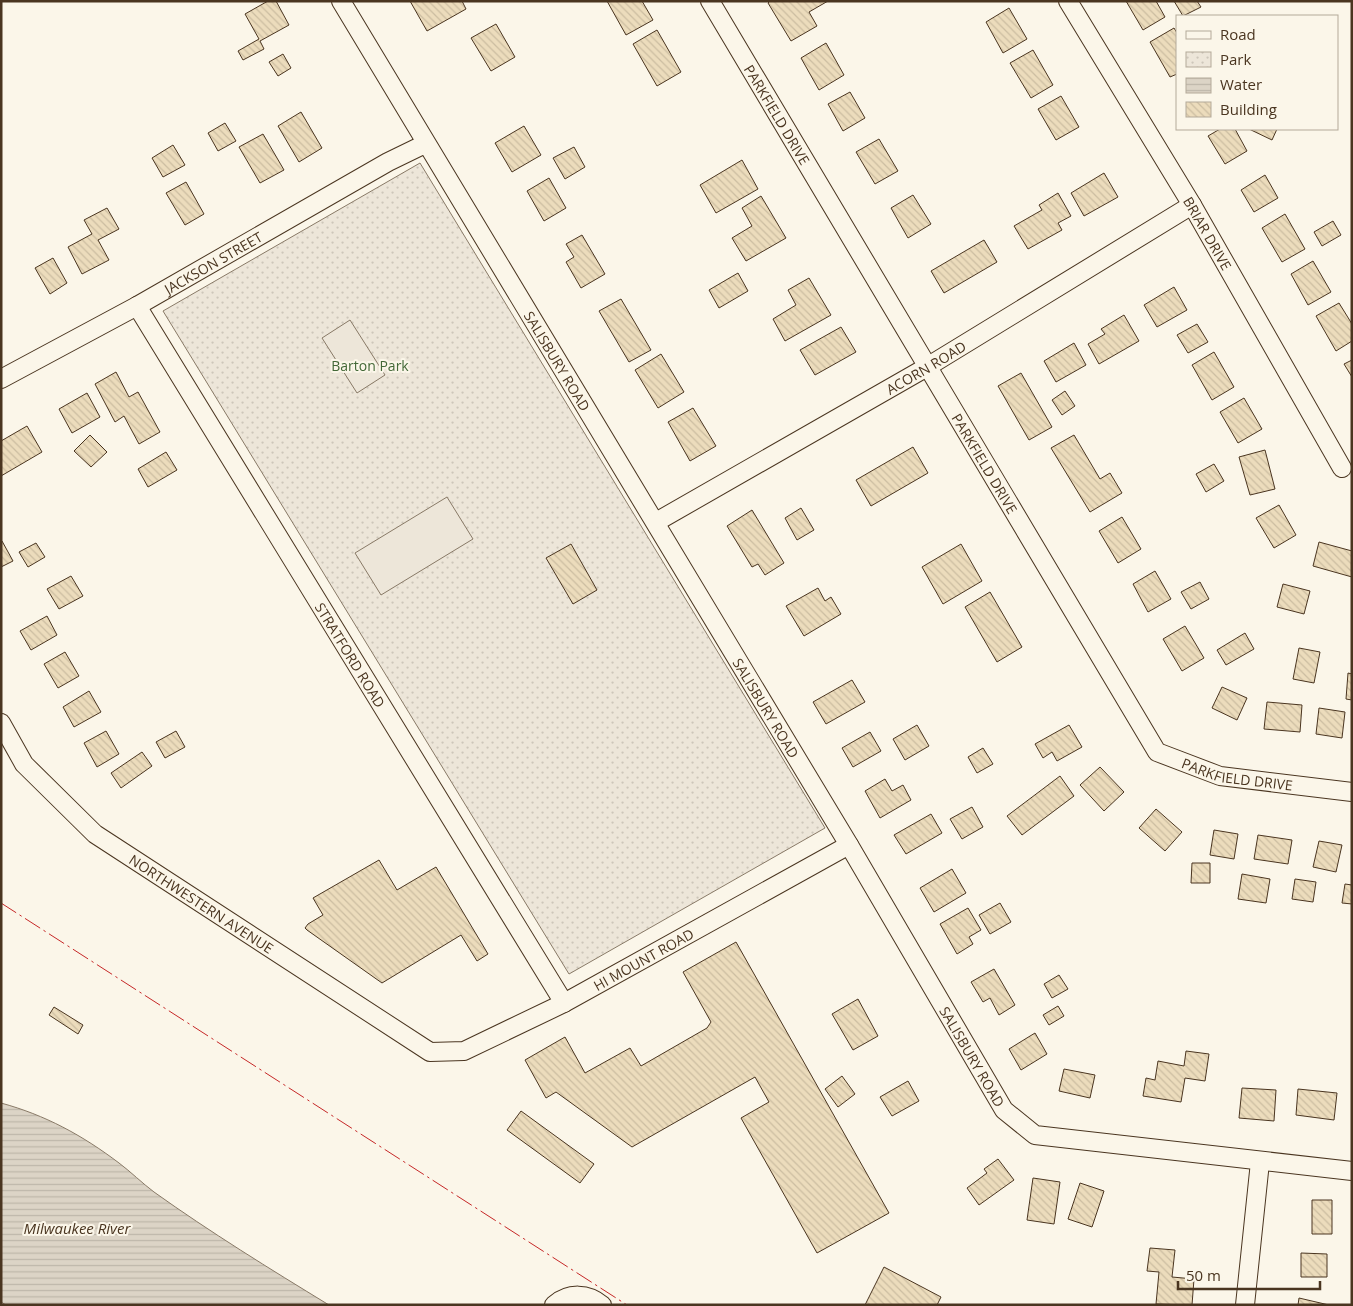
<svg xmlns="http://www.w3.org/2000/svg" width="1353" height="1306" font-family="'Open Sans',sans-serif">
	<defs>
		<pattern id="park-dots" width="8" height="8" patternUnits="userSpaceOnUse" patternTransform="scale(1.25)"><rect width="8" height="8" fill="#ede6d9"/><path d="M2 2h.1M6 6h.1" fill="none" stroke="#cdc6ba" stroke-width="1.8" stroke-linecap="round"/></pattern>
		<pattern id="water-rules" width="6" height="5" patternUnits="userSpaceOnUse" patternTransform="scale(1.25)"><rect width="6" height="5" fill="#dcd4c6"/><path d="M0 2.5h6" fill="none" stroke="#beb7aa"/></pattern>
		<pattern id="building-back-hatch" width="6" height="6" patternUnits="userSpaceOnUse" patternTransform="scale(1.25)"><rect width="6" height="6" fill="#ecdcbc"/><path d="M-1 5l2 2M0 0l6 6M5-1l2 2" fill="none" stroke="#ccbda1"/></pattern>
	</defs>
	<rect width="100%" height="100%" fill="#fbf6e9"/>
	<path fill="url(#park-dots)" stroke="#887966" d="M420,163L825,828L569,974L163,311Z"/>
	<path fill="#ede6d9" stroke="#887966" d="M350,320L385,375L357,393L322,338Z
		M447,497L473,539L381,595L355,553Z"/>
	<path fill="url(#water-rules)" stroke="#887966" d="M1,1103C45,1115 82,1135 119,1163C131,1172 142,1183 154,1192C210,1232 270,1269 329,1305H6L1,1302Z"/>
	<path fill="url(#building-back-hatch)" stroke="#4a3520" d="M268,1H276L289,25L260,41L264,49L243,60L238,51L259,39L245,14Z
		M410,1H462L466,9L427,31Z
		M607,1H642L653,20L626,35Z
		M770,1H828L809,12L817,26L791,41L768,3Z
		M1126,1H1156L1165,17L1143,30Z
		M1174,1H1197L1201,7L1183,16Z
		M1009,8L1027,39L1003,53L986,22Z
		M496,24L515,57L491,71L471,38Z
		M1174,28L1177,33V74L1170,77L1150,42Z
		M657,30L681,72L657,86L633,44Z
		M826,43L844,75L819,90L801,58Z
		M1033,50L1053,85L1031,98L1010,63Z
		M283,54L291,68L278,76L269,62Z
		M850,92L865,118L843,131L828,104Z
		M1061,96L1079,127L1056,140L1038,109Z
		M301,112L322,148L299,162L278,126Z
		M225,123L236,141L218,151L208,133Z
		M524,126L541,155L512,172L495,143Z
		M1220,129H1235L1247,151L1225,164L1208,136Z
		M1249,129H1277L1272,140Z
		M263,134L284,170L260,183L239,147Z
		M879,139L898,171L875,184L856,152Z
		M173,145L185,165L163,177L152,158Z
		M574,147L585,167L565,179L553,158Z
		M742,160L758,189L716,213L700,185Z
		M1104,173L1118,197L1084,216L1071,193Z
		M1265,175L1278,198L1254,212L1241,190Z
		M549,178L566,208L544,221L527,191Z
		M186,182L204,214L185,225L166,193Z
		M1058,193L1071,216L1058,223L1062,230L1028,249L1014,226L1042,210L1039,205Z
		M913,195L931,224L908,238L891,208Z
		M761,196L786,238L746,261L732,238L752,226L742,208Z
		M107,208L119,229L98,240L109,260L82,274L68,247L92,234L84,220Z
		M1285,214L1305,249L1282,262L1262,228Z
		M1333,221L1341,235L1322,246L1314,232Z
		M582,235L605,274L581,288L566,262L574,257L566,244Z
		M984,240L997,262L944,293L931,271Z
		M53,258L67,283L50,294L35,268Z
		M1313,261L1331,292L1308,305L1291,274Z
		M738,273L748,291L719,308L709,290Z
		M809,278L831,315L785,341L773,319L796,305L788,290Z
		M1174,287L1187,310L1157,327L1144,305Z
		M621,299L651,350L629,362L599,311Z
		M1339,303L1352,324V341L1336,351L1316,316Z
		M1124,315L1139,341L1099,364L1088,344L1105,334L1101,329Z
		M1197,324L1208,342L1188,353L1177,335Z
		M841,327L856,352L815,375L800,350Z
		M1074,343L1086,365L1056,382L1044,361Z
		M1214,352L1234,387L1212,400L1192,365Z
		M661,354L684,392L658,408L635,370Z
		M1352,360V377L1344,364Z
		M116,372L129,397L138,392L160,432L139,444L124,416L115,422L95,384Z
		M1021,373L1052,427L1029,440L998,386Z
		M1065,391L1075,406L1062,415L1052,400Z
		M87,393L100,417L72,433L59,409Z
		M1244,398L1262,429L1238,443L1220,412Z
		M693,408L716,446L690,461L668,422Z
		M27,426L42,452L1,476V441Z
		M90,435L107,452L91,467L74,451Z
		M1074,435L1100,479L1110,473L1122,493L1090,512L1051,448Z
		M913,447L928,473L871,506L856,480Z
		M1265,450L1275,489L1250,495L1239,457Z
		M166,452L177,470L148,487L138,469Z
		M1214,464L1224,481L1206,492L1196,474Z
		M1279,505L1296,535L1274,548L1256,518Z
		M801,508L814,530L797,540L785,518Z
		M752,510L784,563L765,575L758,564L752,567L727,526Z
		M1122,517L1141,549L1118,563L1099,531Z
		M2,541L13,561L1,567V542Z
		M1319,542L1352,551V577L1313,566Z
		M36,543L45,557L28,567L19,552Z
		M571,544L597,590L573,604L546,558Z
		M961,544L982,581L943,604L922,567Z
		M1155,571L1171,599L1148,612L1133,584Z
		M71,576L83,596L59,609L47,589Z
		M1200,582L1209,599L1191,609L1181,592Z
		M1283,584L1310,591L1304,614L1277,607Z
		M818,588L825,601L831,597L841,614L804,636L786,606Z
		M990,592L1022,647L997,662L965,607Z
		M47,616L57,635L31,650L20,631Z
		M1185,626L1204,658L1182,671L1163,639Z
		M1245,633L1254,649L1226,665L1217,650Z
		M1299,648L1320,652L1314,683L1293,679Z
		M65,652L79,676L58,688L44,664Z
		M1348,673L1352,674V700L1346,699Z
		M852,680L865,702L826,724L813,702Z
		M1222,687L1247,698L1237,720L1212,708Z
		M89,691L101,712L74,727L63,707Z
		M1267,702L1302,705L1300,732L1264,729Z
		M1319,708L1345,712L1342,738L1316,734Z
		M917,725L929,746L905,760L893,739Z
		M1069,725L1082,747L1057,761L1052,752L1043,758L1035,744Z
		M106,731L119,754L97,767L84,743Z
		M176,731L185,747L165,758L156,742Z
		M870,732L881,751L853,767L842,748Z
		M983,748L993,764L977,773L968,757Z
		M142,752L152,766L121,788L111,773Z
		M1100,767L1124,792L1104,811L1080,785Z
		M1060,776L1074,796L1022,835L1007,816Z
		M885,779L892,791L903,785L911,800L880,818L865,791Z
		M972,807L983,827L962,839L950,819Z
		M1156,809L1182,832L1165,851L1139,828Z
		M931,814L942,833L906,854L894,835Z
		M1214,830L1238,834L1234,859L1210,855Z
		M1258,835L1292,840L1288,864L1254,859Z
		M1319,841L1342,845L1336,872L1313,867Z
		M379,860L397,890L436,867L488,954L477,961L461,935L382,983L307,930L305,928L308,924L323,915L313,898Z
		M1192,863H1210V883H1191Z
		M952,869L966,893L934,912L920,888Z
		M1242,874L1270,879L1266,903L1238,899Z
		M1295,879L1316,882L1313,902L1292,899Z
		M1345,884L1352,885V904L1342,903Z
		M1000,903L1011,922L990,934L979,915Z
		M968,908L981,930L969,937L973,944L957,954L940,924Z
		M736,942L889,1213L817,1253L741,1118L769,1102L755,1077L632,1147L556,1092L546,1098L525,1060L565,1037L585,1073L630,1048L641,1066L707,1028L711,1022L683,972Z
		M994,969L1015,1005L999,1015L990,998L983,1002L971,982Z
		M1059,975L1068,989L1052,998L1044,984Z
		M858,999L878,1036L853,1050L832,1014Z
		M1058,1006L1064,1016L1049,1025L1043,1015Z
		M54,1007L83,1025L78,1034L49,1015Z
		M1035,1033L1047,1054L1021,1070L1009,1049Z
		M1186,1051L1209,1054L1205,1081L1185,1078L1181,1102L1143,1096L1146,1078L1155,1080L1158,1061L1184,1066Z
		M1064,1069L1095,1075L1090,1098L1059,1091Z
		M842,1076L855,1094L838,1107L825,1089Z
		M908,1081L919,1101L892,1116L880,1097Z
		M1242,1088L1276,1090L1274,1121L1239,1118Z
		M1298,1089L1337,1093L1334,1120L1296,1115Z
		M521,1111L594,1164L580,1183L507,1130Z
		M998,1159L1014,1180L979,1205L967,1188L987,1173L984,1169Z
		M1033,1178L1060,1182L1054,1224L1027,1220Z
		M1080,1183L1104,1191L1092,1227L1068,1219Z
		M1312,1200H1332V1234H1312Z
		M1150,1248L1175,1250L1172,1277L1194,1279L1192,1305L1156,1304L1159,1272L1147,1271Z
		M1301,1253L1327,1254V1277H1301Z
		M884,1267L941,1297L937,1305H865Z
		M1299,1298L1329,1305H1298Z"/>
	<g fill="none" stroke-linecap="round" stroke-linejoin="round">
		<defs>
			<g id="minor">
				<path id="s1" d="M341,1L849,845L1004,1110L1035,1135L1352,1171"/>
				<path id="s2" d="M710,1L1157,752L1220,776L1352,792"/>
				<path id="s3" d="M1068,1L1192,205L1342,468"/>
				<path id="s4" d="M137,306L564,1003"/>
				<path id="s5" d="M1,379L137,306L388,162L425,144"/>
				<path id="s6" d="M656,522L927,367L1192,205"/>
				<path id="s7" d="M1,723L24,764L95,834L430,1052L464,1051L564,1003L849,845"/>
				<path d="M554,1305C569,1292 588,1293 602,1305"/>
				<path d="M1245,1305L1260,1162"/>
			</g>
		</defs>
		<use href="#minor" stroke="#4a3520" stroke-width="20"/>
		<use href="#minor" stroke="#fbf6e9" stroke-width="18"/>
		<path stroke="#c62828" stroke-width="1" stroke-dasharray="18 4 2.5 4" stroke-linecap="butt" d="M1,903L627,1305"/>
	</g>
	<g text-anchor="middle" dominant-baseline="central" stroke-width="4" stroke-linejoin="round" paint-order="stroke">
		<g font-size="14" fill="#4a3520" stroke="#fbf6e9">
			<text stroke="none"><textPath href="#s2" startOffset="132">PARKFIELD DRIVE</textPath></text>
			<text stroke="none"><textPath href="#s3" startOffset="271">BRIAR DRIVE</textPath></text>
			<text stroke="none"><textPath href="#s5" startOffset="242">JACKSON STREET</textPath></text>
			<text stroke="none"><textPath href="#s1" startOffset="420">SALISBURY ROAD</textPath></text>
			<text stroke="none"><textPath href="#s6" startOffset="311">ACORN ROAD</textPath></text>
			<text stroke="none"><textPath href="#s2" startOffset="538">PARKFIELD DRIVE</textPath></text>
			<text stroke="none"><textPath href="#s4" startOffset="409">STRATFORD ROAD</textPath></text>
			<text stroke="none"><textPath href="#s1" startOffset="825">SALISBURY ROAD</textPath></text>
			<text stroke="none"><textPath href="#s2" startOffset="958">PARKFIELD DRIVE</textPath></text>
			<text stroke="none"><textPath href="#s7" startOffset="274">NORTHWESTERN AVENUE</textPath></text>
			<text stroke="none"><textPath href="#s7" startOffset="782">HI MOUNT ROAD</textPath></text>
			<text stroke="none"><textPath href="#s1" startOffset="1230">SALISBURY ROAD</textPath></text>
		</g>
		<g font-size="14" fill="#436837" stroke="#fbf6e9">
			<text x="370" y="365">Barton Park</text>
		</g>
		<g font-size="15" font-style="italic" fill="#4a3520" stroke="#fbf6e9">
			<text x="77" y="1228">Milwaukee River</text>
		</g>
	</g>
	<rect width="1353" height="1306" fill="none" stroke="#4a3520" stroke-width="5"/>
	<rect x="1176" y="15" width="162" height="115" fill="#fbf6e9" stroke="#b4a999"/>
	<rect x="1186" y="31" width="25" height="8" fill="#fbf6e9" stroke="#b4a999"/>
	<text x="1220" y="40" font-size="15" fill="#4a3520">Road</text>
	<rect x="1186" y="52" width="25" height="15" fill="url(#park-dots)" stroke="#b4a999"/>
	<text x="1220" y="65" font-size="15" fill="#4a3520">Park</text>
	<rect x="1186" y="78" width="25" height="15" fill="url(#water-rules)" stroke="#b4a999"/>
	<text x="1220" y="90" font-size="15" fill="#4a3520">Water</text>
	<rect x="1186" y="102" width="25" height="15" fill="url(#building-back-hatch)" stroke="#b4a999"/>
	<text x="1220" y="115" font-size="15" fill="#4a3520">Building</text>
	<path d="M1178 1281v8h142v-8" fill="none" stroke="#4a3520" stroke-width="2.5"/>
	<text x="1186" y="1281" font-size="15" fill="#4a3520" stroke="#fbf6e9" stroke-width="4" paint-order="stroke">50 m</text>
</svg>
